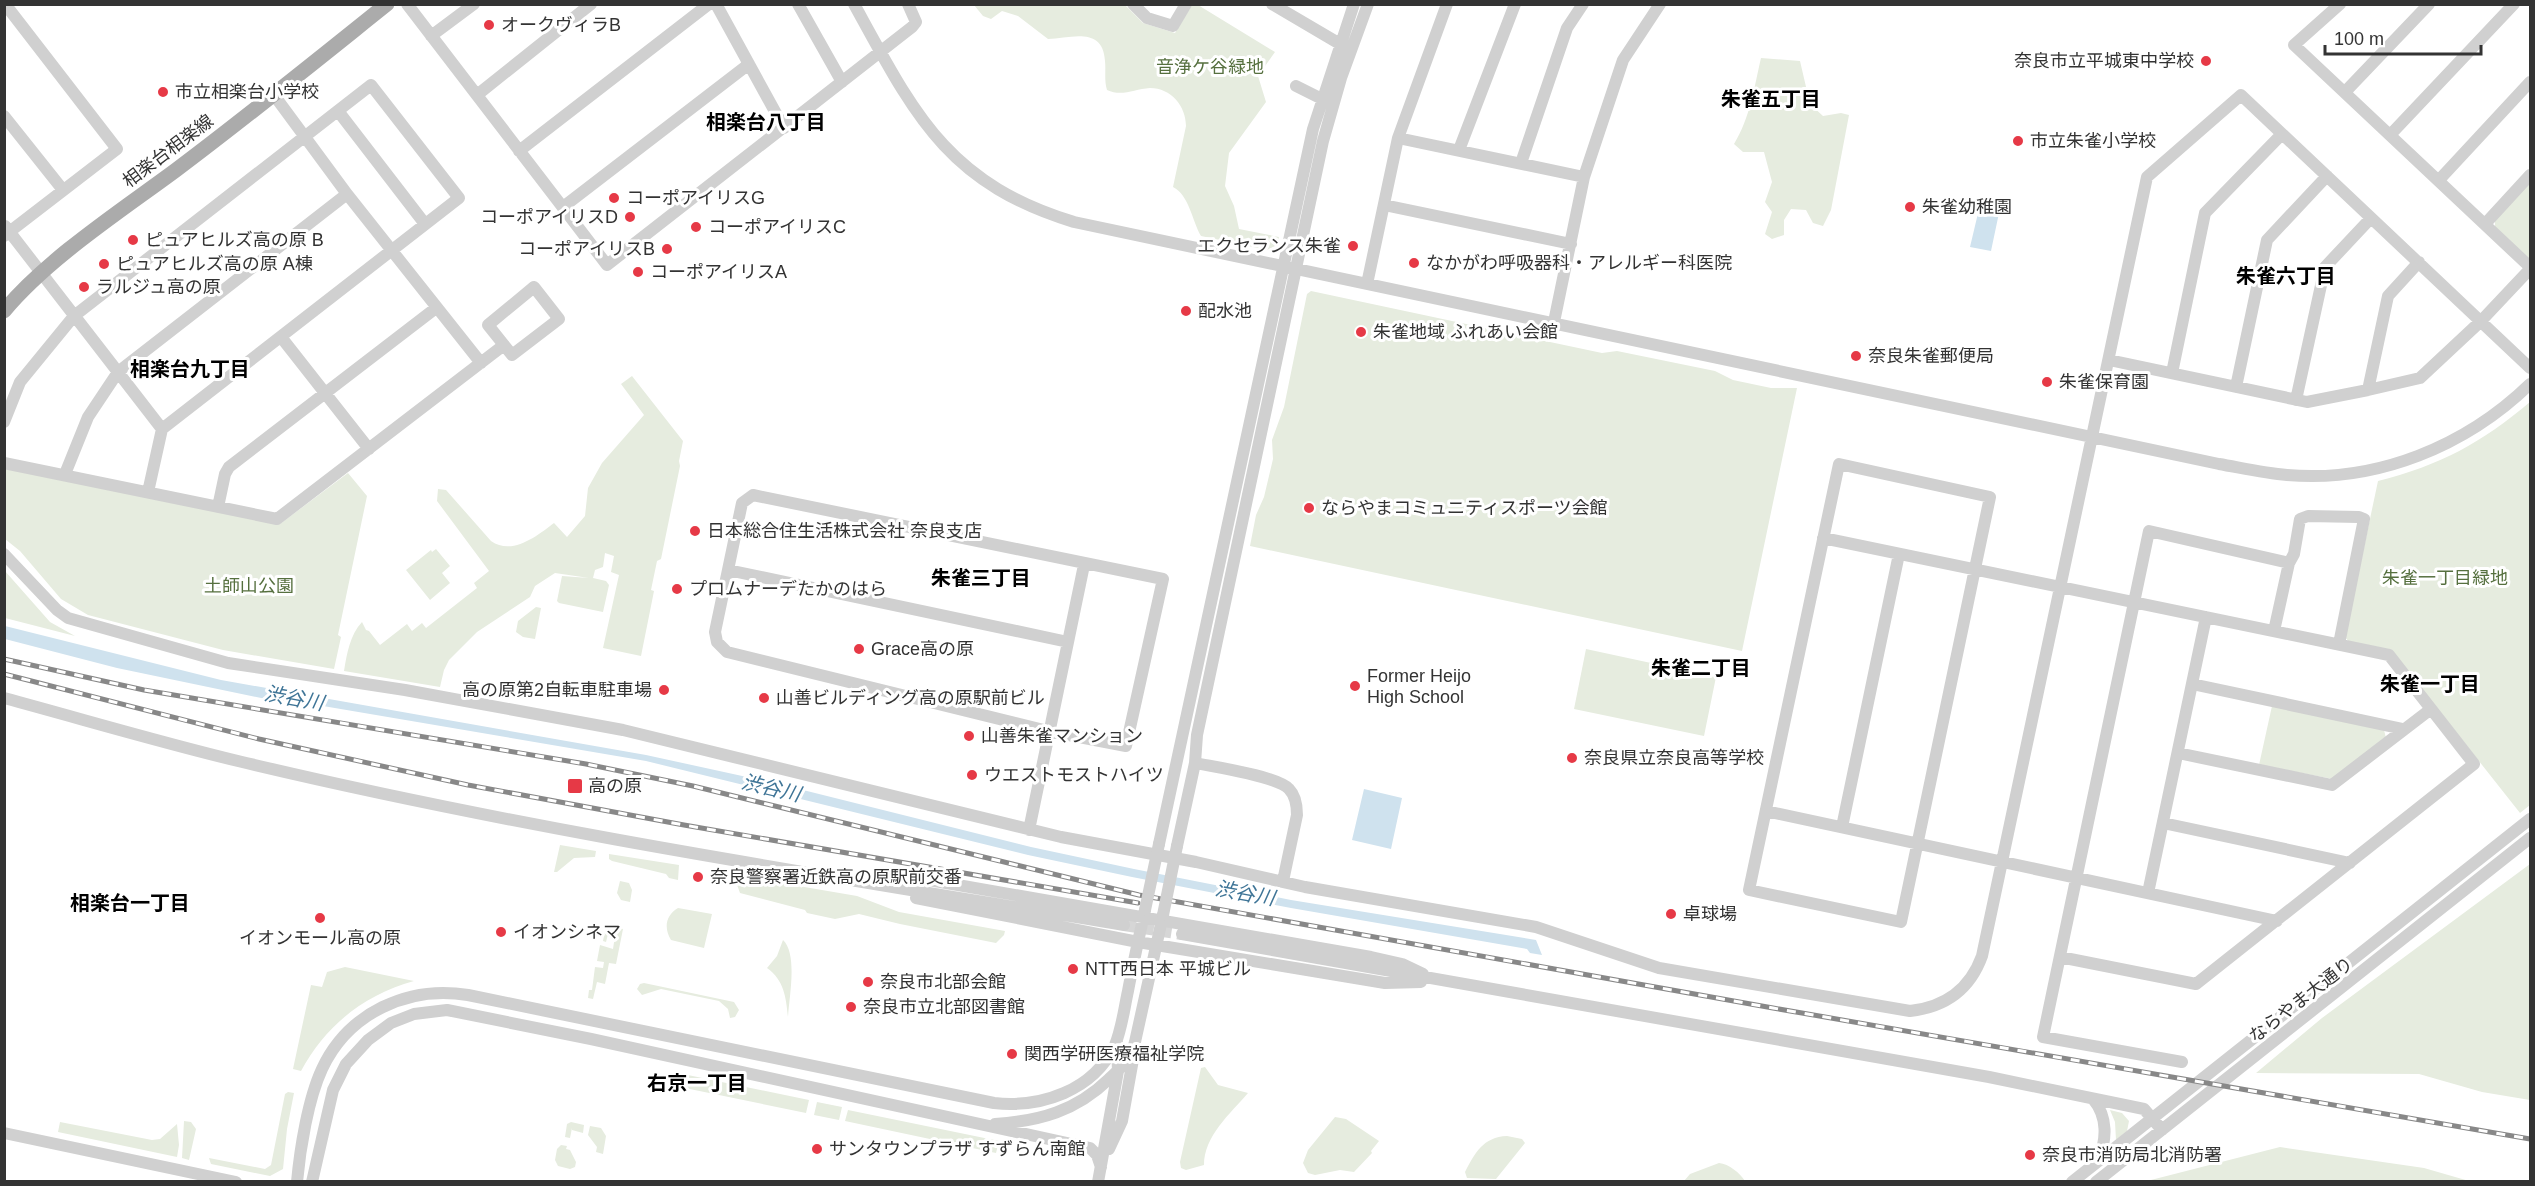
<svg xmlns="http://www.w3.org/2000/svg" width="2535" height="1186" font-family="Helvetica,'Noto Sans JP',sans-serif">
	<rect width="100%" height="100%" fill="#fff"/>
	<path fill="#e6ecdf" d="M974,5H1125L1143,23L1175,33L1192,5H1198L1275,52L1258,76L1266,102L1229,153L1225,186L1234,206L1239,229L1279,237L1277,245L1267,250L1201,236C1192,220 1189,195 1173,187L1186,126C1186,106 1171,88 1150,88C1134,89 1122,97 1107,90C1104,81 1106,70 1105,61C1103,26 1071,38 1048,39L1018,16L1002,11L991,19L983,16Z
		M1761,58L1800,61L1810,104L1823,116L1841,113L1849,115L1831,210L1823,226L1813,223L1806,210L1791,209L1784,220V235L1772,239L1765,234L1772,212L1765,202L1772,182L1764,152H1743L1734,144C1750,118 1754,88 1761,58Z
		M2530,183V258H2528L2495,227V220Z
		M1311,291L1602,353L1617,351L1715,371L1733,380L1771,388H1797L1742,651L1250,546L1256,515L1264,497L1273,459L1272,440L1284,407L1307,294Z
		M632,376L683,441L679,461L680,466L661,559L657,561L651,590L654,591L641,656L603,648L619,575L611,572L614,556L605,553L603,567L595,570L593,578L606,581L609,585L603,612L559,603L557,601L562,576L589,578L555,573L535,586L530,597L477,632L449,660L444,670L440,687L344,671C347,653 350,635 362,622L366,630L369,631L380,645L407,624L412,631L422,623L426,628L477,588L474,583L489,571L437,501L438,489L446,490L491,541C512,556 537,536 554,523L567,537L585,516L588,488L602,463L644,415L621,384Z
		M2530,402V805L2520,813L2392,651L2349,642L2345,637L2378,481C2441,465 2481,443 2530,402Z
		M4,467L280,524L348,473L367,496L338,635L341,637L334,669L223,650L88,615L61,599L20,551L5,539Z
		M436,549L450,566L442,573L450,583L430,600L406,570L431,550L432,552Z
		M5,571L50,622L75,636L5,618Z
		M536,607L541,608L535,639L523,637L516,632L518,621Z
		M1586,649L1716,677L1704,736L1574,709Z
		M2272,706L2384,730L2386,738L2333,779L2259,765Z
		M560,845L596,851L595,857L574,858L557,872H554Z
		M609,854L679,865L678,880L669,878L666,874L612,861L609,859Z
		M2530,864V1100L2482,1092L2419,1074L2256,1073L2322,1018Z
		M740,876L857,896L899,912L1005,931L1004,935L996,943L900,924L859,914L835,919L807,913L805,910L740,893L736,882Z
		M620,881L629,883L632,890L630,902L621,900L617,893Z
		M678,908L712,914L704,948L671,940C664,928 665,916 678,908Z
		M606,925L623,929L616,964L609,963L605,984L597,982L593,999L588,998L589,990H592L595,967L603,968L604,962L597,961L600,945L613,949L615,936L608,934L606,942L603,941Z
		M783,940C798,954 789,998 788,1017C786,997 784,980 767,968L777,956Z
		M345,967L414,981C364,995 326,1025 301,1071L293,1069L311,985L322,987L327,972Z
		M644,983L734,1002L739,1010L735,1017L730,1018L728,1009L719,1001L661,989L642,995L637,989L640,984Z
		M1205,1067L1218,1085L1248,1093C1230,1114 1204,1136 1204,1165L1186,1170L1181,1168L1180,1162L1201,1068Z
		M683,1074L809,1100L806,1113L680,1087Z
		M288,1092L294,1093L287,1129L283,1169L270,1176L211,1164L209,1158L265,1169L271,1165L285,1094Z
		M817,1102L842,1107L839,1120L814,1115Z
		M848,1110L999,1141L996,1153L845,1121Z
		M2110,1110L2122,1113L2129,1121L2127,1131L2116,1140L2115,1122Z
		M1335,1117L1346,1119L1379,1141L1371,1151L1372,1153L1354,1172L1340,1170L1315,1175L1308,1173L1303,1163L1308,1150Z
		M184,1121L191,1122L196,1129L189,1160L182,1158Z
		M60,1122L152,1140L160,1139L177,1124L179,1145L177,1157L58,1132Z
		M571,1122L584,1125L583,1133L572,1130V1128L570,1138L565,1137L567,1124Z
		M590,1126L601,1128L606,1136L603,1154L596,1152L597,1147L588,1135Z
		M1507,1136L1522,1139L1525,1143L1496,1179L1467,1178L1465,1172C1475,1153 1483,1137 1507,1136Z
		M561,1145L567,1146L566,1149L570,1150L576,1162L575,1167L570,1169L558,1166L555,1160L557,1149Z
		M2280,1147L2424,1168L2469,1181H2147Z
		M1719,1163C1729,1164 1740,1173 1745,1181H1684L1690,1174Z"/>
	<path fill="#cfe2ee" d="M1979,209L1999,213L1991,251L1970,247Z
		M5,626L221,680L646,755L779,784L1031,847L1134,869L1291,900L1536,940L1542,955L1530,953L1527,949L1291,908L1132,877L1028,855L646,761L323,706L266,699L117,668L5,639Z
		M1364,789L1402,798L1391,849L1352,840Z"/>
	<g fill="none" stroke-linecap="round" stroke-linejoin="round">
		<path stroke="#d6d6d6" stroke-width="12" stroke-dasharray="12 6" stroke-linecap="butt" d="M1124,925L1182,934"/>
		<path stroke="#d0d0d0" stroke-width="12" d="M407,4L607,265L912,27L916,22L908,4
			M716,4L784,128
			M798,4L842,82
			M854,4C914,113 946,183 1074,222L2219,464C2242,468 2264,473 2287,475C2377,483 2466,446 2530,384
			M1133,4L1147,18L1173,26L1186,4
			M1272,4L1340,44
			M2340,4L2294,45L2530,267
			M431,36L474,4
			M1296,86L1322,99
			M2345,92L2429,4
			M274,95L347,194L481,363
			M477,95L591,4
			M338,111L425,224
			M4,116L63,190
			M2391,134L2514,4
			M1398,138L1584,177
			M1459,150L1515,4
			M519,151L709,4
			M1521,163L1567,28L1583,4
			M2439,180L2530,82
			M1384,205L1571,244
			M563,207L749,64
			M2485,224L2530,175
			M5,226L162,429
			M4,236L117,149L5,4
			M1367,284L1398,138L1447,4
			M534,287L559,319L512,355L488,325Z
			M1554,322L1584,177L1623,60L1660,4
			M281,337L369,449
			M2109,360L2307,402L2368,390L2420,378L2481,321L2530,269
			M2172,373L2205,213L2282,134
			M2236,387L2267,240L2327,176
			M2368,390L2388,296L2419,262
			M2296,400L2325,267L2371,218
			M4,422L20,382L74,316L371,85L459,198L162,429L148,492
			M4,463L277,519L504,345
			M1839,464L1990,497L1901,922L1749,890Z
			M65,474L88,417L118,372L347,194
			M753,495L1163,579L1126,746L1048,731L727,652L717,642L715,632L742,503Z
			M218,507L225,474L229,467L436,308
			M1823,538L2389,655L2474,764L2196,984L2060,957
			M4,554L57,610L68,618L228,663L405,690L623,730L1061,837L1196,862L1305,887L1536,927L1659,968L1910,1011C1946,1007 1970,989 1982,956L2147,177L2241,95L2530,368
			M728,570L1068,642
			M2274,631L2289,563L2294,554L2300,519L2308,516L2359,517L2364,519L2339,644
			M2192,684L2403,729
			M4,698C82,719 159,742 238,761C530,831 828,876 1124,925
			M2178,753L2332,785L2431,709
			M1195,763C1214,767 1277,776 1289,789C1296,796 1297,806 1297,815L1283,881
			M1766,811L2277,921
			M2163,823L2350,863
			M1842,827L1899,554
			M1029,830L1084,565
			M1159,844L1313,129L1354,4
			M1177,846L1195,763L1197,735L1323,141L1341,78L1368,4
			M892,880H929L1371,957L1402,964L1423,974
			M2148,893L2206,617
			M916,898L1138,942L1385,983L1421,982
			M1182,934L1989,1077L2144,1109L2162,1130
			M2182,1062L2043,1037L2149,531L2289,563
			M2093,1099C2108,1117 2107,1140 2098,1160
			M995,1124C1040,1121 1076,1111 1109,1079C1121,1068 1131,1058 1135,1042L1163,915
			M4,1133L236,1182
			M1109,1149L1122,1121L1134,1054
			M297,1182C300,1149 308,1099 322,1069C348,1013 408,985 468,995L994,1103C1041,1108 1093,1091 1115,1045C1122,1028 1124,1009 1128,991C1133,964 1139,937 1145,910
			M312,1182L333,1090L346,1064L368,1040L391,1023L414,1014L447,1010L591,1039L1090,1148L1097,1155L1101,1167
			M1098,1182L1118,1071L1117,1042
			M2072,1182L2530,819
			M2096,1182L2530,838"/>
		<path stroke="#ababab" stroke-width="15" d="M4,311C47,259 122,210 176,170C248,116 317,60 387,4"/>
		<defs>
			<path id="rail" d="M4,659L144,690L586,764L693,786L1139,895L1773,1008L2530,1139
				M4,674L259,739L468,785L684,825L1138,903"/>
		</defs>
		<use href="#rail" stroke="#888" stroke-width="5"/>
		<use href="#rail" stroke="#fff" stroke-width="3" stroke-dasharray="9" stroke-linecap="butt"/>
		<path stroke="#d0d0d0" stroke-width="12" d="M1145,910L1159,844
			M1163,915L1177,846"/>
	</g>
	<g fill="#e63946" stroke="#fff" stroke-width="2">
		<circle cx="489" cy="25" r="6"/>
		<circle cx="2206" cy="61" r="6"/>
		<circle cx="163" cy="92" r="6"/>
		<circle cx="2018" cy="141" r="6"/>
		<circle cx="614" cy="198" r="6"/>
		<circle cx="1910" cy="207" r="6"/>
		<circle cx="630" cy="217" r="6"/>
		<circle cx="696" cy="227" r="6"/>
		<circle cx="133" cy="240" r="6"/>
		<circle cx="1353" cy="246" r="6"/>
		<circle cx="667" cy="249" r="6"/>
		<circle cx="1414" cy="263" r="6"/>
		<circle cx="104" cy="264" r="6"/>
		<circle cx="638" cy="272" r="6"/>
		<circle cx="84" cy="287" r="6"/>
		<circle cx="1186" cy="311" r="6"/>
		<circle cx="1361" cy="332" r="6"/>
		<circle cx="1856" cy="356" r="6"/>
		<circle cx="2047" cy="382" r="6"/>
		<circle cx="1309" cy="508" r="6"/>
		<circle cx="695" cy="531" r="6"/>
		<circle cx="677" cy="589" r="6"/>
		<circle cx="859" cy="649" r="6"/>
		<circle cx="1355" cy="686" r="6"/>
		<circle cx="664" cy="690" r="6"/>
		<circle cx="764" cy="698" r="6"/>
		<circle cx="969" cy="736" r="6"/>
		<circle cx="1572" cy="758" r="6"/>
		<circle cx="972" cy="775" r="6"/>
		<rect x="567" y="778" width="16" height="16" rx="3"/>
		<circle cx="698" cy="877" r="6"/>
		<circle cx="1671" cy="914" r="6"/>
		<circle cx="320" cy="918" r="6"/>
		<circle cx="501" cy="932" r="6"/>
		<circle cx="1073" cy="969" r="6"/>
		<circle cx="868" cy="982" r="6"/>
		<circle cx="851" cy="1007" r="6"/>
		<circle cx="1012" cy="1054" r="6"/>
		<circle cx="817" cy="1149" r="6"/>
		<circle cx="2030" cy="1155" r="6"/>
	</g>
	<g text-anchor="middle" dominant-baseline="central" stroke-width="6" stroke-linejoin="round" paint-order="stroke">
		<g font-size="18" fill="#333" stroke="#fff" text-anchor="start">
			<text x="501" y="25">オークヴィラB</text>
			<text x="2194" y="61" text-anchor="end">奈良市立平城東中学校</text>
			<text x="175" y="92">市立相楽台小学校</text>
			<text x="2030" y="141">市立朱雀小学校</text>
			<text x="626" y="198">コーポアイリスG</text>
			<text x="1922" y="207">朱雀幼稚園</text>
			<text x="618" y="217" text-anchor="end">コーポアイリスD</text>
			<text x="708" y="227">コーポアイリスC</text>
			<text x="145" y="240">ピュアヒルズ高の原 B</text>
			<text x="1341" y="246" text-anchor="end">エクセランス朱雀</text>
			<text x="655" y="249" text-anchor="end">コーポアイリスB</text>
			<text x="1426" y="263">なかがわ呼吸器科・アレルギー科医院</text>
			<text x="116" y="264">ピュアヒルズ高の原 A棟</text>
			<text x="650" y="272">コーポアイリスA</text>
			<text x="96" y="287">ラルジュ高の原</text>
			<text x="1198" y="311">配水池</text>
			<text x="1373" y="332">朱雀地域 ふれあい会館</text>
			<text x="1868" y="356">奈良朱雀郵便局</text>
			<text x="2059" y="382">朱雀保育園</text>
			<text x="1321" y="508">ならやまコミュニティスポーツ会館</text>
			<text x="707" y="531">日本総合住生活株式会社 奈良支店</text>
			<text x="689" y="589">プロムナーデたかのはら</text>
			<text x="871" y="649">Grace高の原</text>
			<text x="1367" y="676">Former Heijo<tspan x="1367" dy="21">High School</tspan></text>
			<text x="652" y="690" text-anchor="end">高の原第2自転車駐車場</text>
			<text x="776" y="698">山善ビルディング高の原駅前ビル</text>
			<text x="981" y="736">山善朱雀マンション</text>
			<text x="1584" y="758">奈良県立奈良高等学校</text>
			<text x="984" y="775">ウエストモストハイツ</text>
			<text x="588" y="786">高の原</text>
			<text x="710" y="877">奈良警察署近鉄高の原駅前交番</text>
			<text x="1683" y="914">卓球場</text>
			<text x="513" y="932">イオンシネマ</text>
			<text x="320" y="938" text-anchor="middle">イオンモール高の原</text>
			<text x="1085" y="969">NTT西日本 平城ビル</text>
			<text x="880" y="982">奈良市北部会館</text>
			<text x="863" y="1007">奈良市立北部図書館</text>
			<text x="1024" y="1054">関西学研医療福祉学院</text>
			<text x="829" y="1149">サンタウンプラザ すずらん南館</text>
			<text x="2042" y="1155">奈良市消防局北消防署</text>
		</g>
		<g font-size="18" fill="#56703f" stroke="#fff">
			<text x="1210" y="67">音浄ケ谷緑地</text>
			<text x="2445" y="578">朱雀一丁目緑地</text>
			<text x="249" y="586">土師山公園</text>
		</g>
		<g font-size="18" fill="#333" stroke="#fff">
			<text transform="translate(168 151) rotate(-37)">相楽台相楽線</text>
			<text transform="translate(2301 1000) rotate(-38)">ならやま大通り</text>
		</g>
		<g font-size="20" font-weight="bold" fill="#000" stroke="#fff">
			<text x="1771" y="99">朱雀五丁目</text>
			<text x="766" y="122">相楽台八丁目</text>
			<text x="2286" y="276">朱雀六丁目</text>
			<text x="190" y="369">相楽台九丁目</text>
			<text x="981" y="578">朱雀三丁目</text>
			<text x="1701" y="668">朱雀二丁目</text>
			<text x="2430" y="684">朱雀一丁目</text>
			<text x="130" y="903">相楽台一丁目</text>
			<text x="697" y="1083">右京一丁目</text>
		</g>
		<g font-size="20" font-style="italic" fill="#3f7597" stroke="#fff">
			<text transform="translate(294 698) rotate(10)">渋谷川</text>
			<text transform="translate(771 788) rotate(13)">渋谷川</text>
			<text transform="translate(1245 893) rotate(10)">渋谷川</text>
		</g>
	</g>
	<rect width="2535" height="1186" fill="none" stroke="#333333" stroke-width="12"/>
	<path d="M2325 45v9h156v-9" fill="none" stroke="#333333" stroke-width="3"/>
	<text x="2334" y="45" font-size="18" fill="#333333" stroke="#ffffff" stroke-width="4.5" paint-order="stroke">100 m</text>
</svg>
